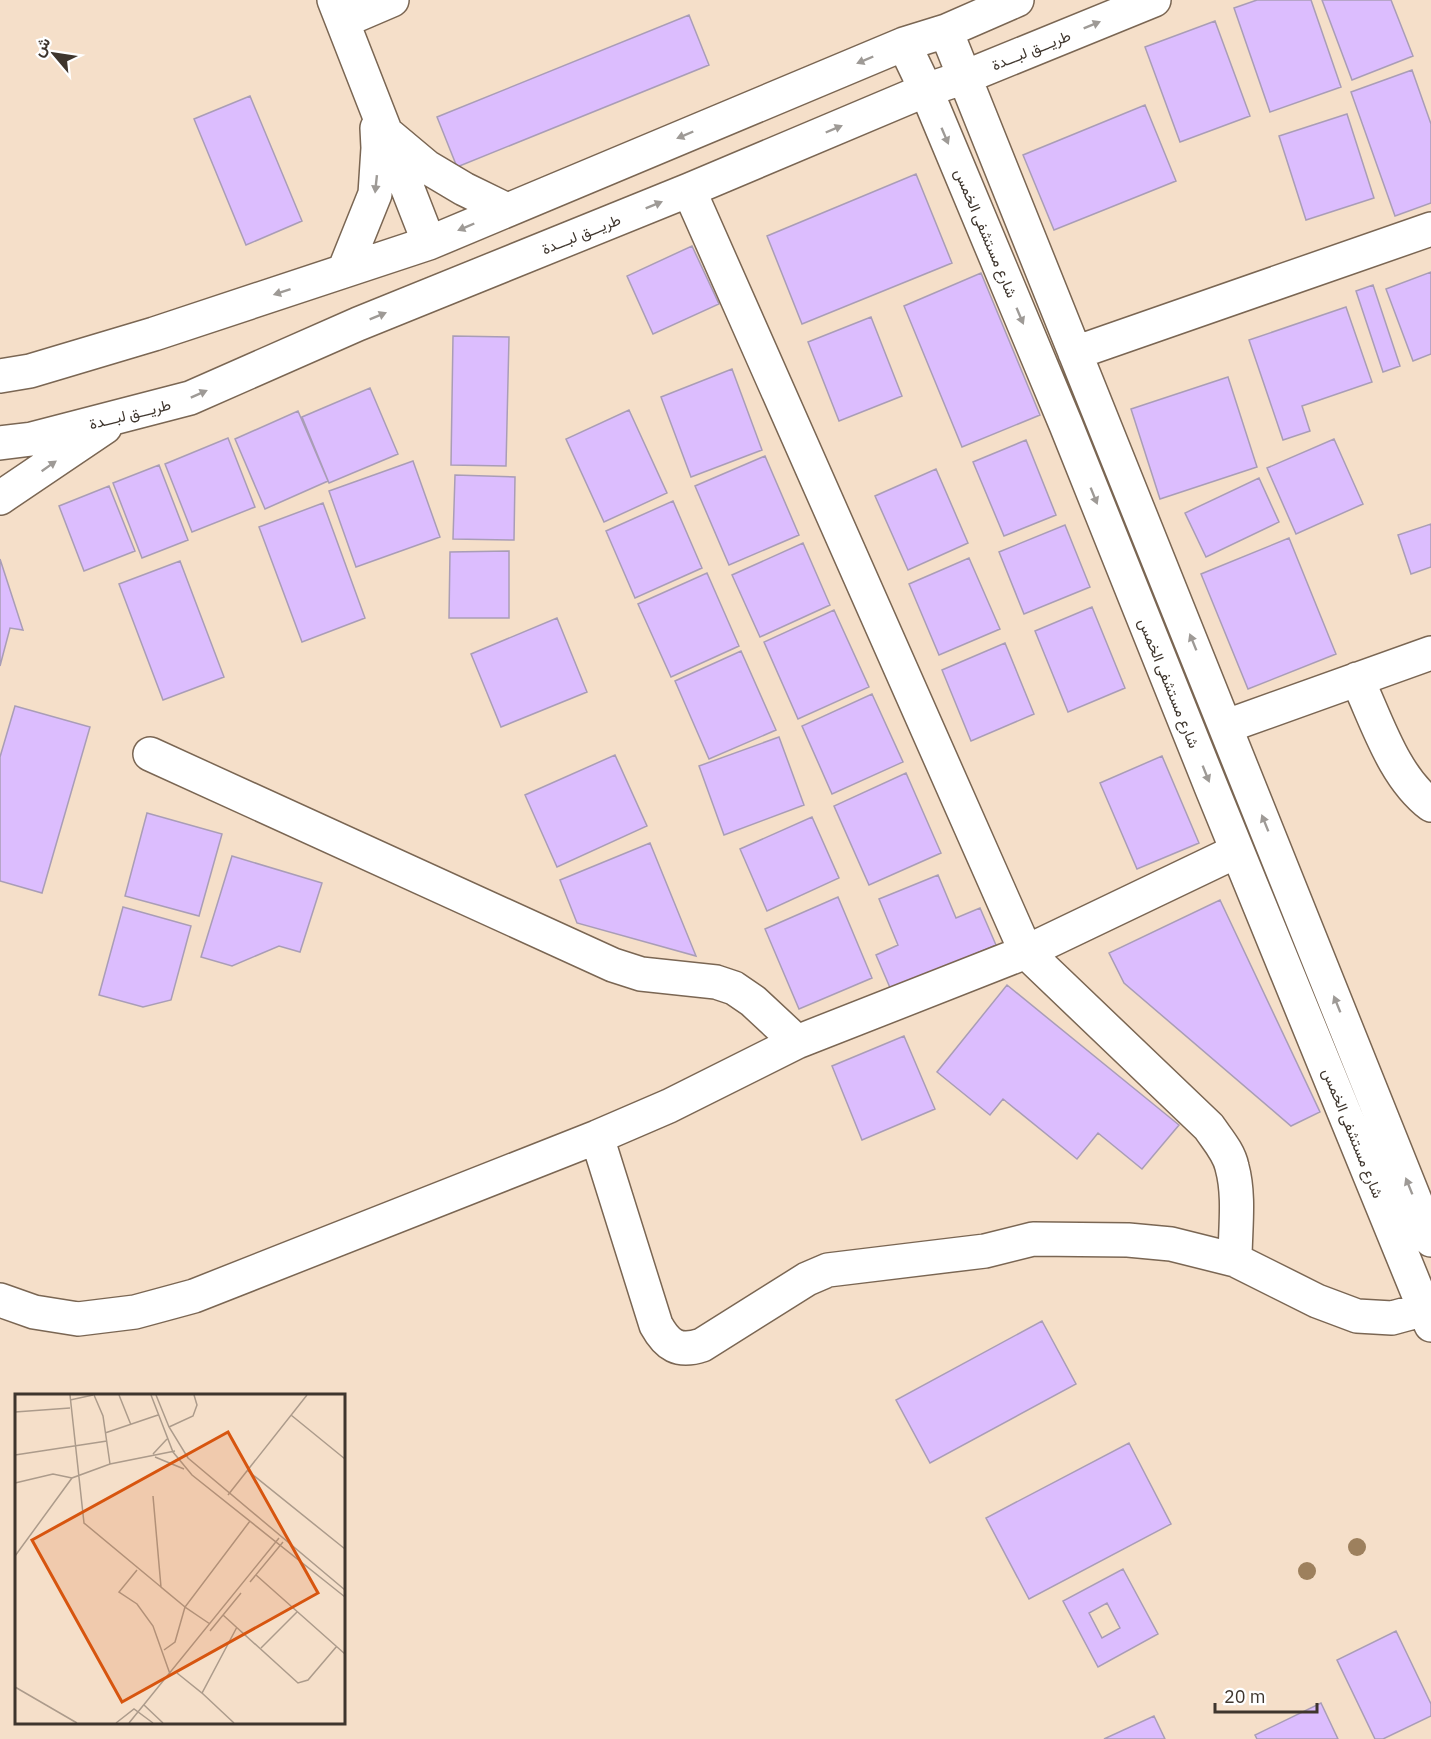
<svg xmlns="http://www.w3.org/2000/svg" width="1431" height="1739" font-family="'IBM Plex Sans',Vazirmatn,sans-serif">
	<rect width="100%" height="100%" fill="#f5dfc9"/>
	<path fill="#dcbdfe" stroke="#a99db6" stroke-width="1.5" fill-rule="evenodd" d="M1257,0H1311L1341,87L1270,112L1234,8Z
		M1322,0H1391L1413,56L1352,80Z
		M689,15L709,65L457,167L437,117Z
		M1215,21L1250,116L1180,142L1145,47Z
		M1412,70L1431,124V203L1395,216L1351,92Z
		M250,96L302,221L246,245L194,119Z
		M1145,105L1176,181L1054,230L1023,155Z
		M1347,114L1374,198L1306,220L1279,136Z
		M916,174L952,263L802,324L767,236Z
		M692,246L719,304L653,334L627,276Z
		M1431,272V354L1413,361L1386,289Z
		M981,273L1040,415L962,447L904,306Z
		M1373,285L1400,366L1383,372L1356,291Z
		M1346,307L1372,382L1302,406L1310,431L1283,440L1249,340Z
		M871,317L902,396L839,421L808,342Z
		M453,336L509,337L506,466L451,465Z
		M732,369L762,450L691,477L661,397Z
		M1228,377L1257,467L1160,499L1131,409Z
		M370,388L398,454L329,483L302,417Z
		M629,410L667,493L604,522L566,439Z
		M298,411L328,481L265,509L235,439Z
		M228,438L255,507L192,532L165,464Z
		M1334,439L1363,504L1296,534L1267,468Z
		M1026,440L1056,515L1004,536L973,462Z
		M765,456L799,535L729,565L695,486Z
		M413,461L440,537L356,567L329,491Z
		M159,465L188,540L142,558L113,483Z
		M936,469L968,543L908,570L875,496Z
		M455,475L515,477L514,540L453,539Z
		M1259,478L1279,522L1206,557L1185,513Z
		M109,486L135,551L84,571L59,506Z
		M673,501L702,568L635,598L606,531Z
		M323,503L365,618L302,642L259,527Z
		M1431,524V567L1411,574L1398,535Z
		M1065,525L1090,587L1024,614L999,552Z
		M1289,538L1336,654L1248,689L1201,574Z
		M803,543L830,605L760,637L732,575Z
		M509,551V618H449L450,552Z
		M969,558L1000,629L939,655L909,584Z
		M0,559L23,630L10,628L0,666Z
		M180,561L224,677L163,700L119,584Z
		M707,573L739,646L671,677L638,604Z
		M1092,607L1125,688L1068,712L1035,631Z
		M834,610L869,687L798,719L764,642Z
		M557,618L587,692L501,727L471,654Z
		M1005,643L1034,714L971,741L942,670Z
		M741,651L776,730L709,759L675,681Z
		M872,694L903,762L832,794L802,726Z
		M15,706L90,727L42,893L0,881V757Z
		M779,737L804,805L724,835L699,766Z
		M615,755L647,826L557,867L525,795Z
		M1162,756L1199,843L1137,869L1100,783Z
		M906,773L941,853L869,885L834,806Z
		M147,813L222,834L199,916L125,896Z
		M812,817L839,878L767,911L740,849Z
		M650,843L696,956L577,923L560,880Z
		M232,856L322,883L300,952L279,946L232,966L201,957Z
		M938,875L956,918L980,908L996,945L891,990L876,955L898,945L879,899Z
		M838,897L872,978L799,1009L765,929Z
		M1220,900L1320,1112L1291,1126L1124,983L1109,953Z
		M123,907L191,926L171,1000L143,1007L99,995Z
		M1007,985L1179,1125L1142,1169L1098,1133L1077,1159L1003,1099L990,1115L937,1072Z
		M904,1036L935,1109L862,1140L832,1066Z
		M1042,1321L1076,1384L930,1463L896,1400Z
		M1129,1443L1171,1524L1029,1599L986,1518Z
		M1123,1569L1158,1634L1098,1667L1063,1601ZM1107,1603L1120,1628L1102,1638L1089,1613Z
		M1396,1631L1431,1704V1716L1383,1739H1375L1337,1660Z
		M1321,1703L1338,1739H1257L1255,1735Z
		M1154,1716L1165,1739H1104Z"/>
	<g fill="none" stroke-linecap="round" stroke-linejoin="round">
		<defs>
			<path id="minor" d="M334,0L429,243
				M343,21L392,0
				M946,31L1431,1240
				M904,44L926,90L1066,425L1212,789L1431,1325
				M390,136L427,167L464,189L507,210
				M689,190L1026,952L1237,851
				M344,271L375,194L378,148L377,128
				M1075,353L1431,229
				M0,376L30,371L154,334L429,243L904,44L946,31L1017,0
				M0,443L32,439L190,398L358,324L689,190L926,90L965,77L1154,0
				M0,498L105,427
				M1357,679C1377,721 1393,776 1431,805
				M1227,726L1431,653
				M150,754L613,965L641,974L716,982L734,988L753,1001L797,1042L1026,952L1209,1127C1217,1139 1229,1152 1232,1167C1240,1196 1235,1230 1235,1260
				M597,1137L656,1325C667,1345 678,1353 702,1345L807,1279L828,1270L985,1251L1033,1239L1128,1240L1171,1244L1235,1260L1317,1301L1357,1316L1392,1318L1425,1309
				M0,1300L34,1312L78,1319L135,1312L194,1296L597,1137L669,1106L797,1042"/>
		</defs>
		<use href="#minor" stroke="#7a6653" stroke-width="36"/>
		<use href="#minor" stroke="#fff" stroke-width="33"/>
	</g>
	<g fill="#9d805d">
		<circle cx="1357" cy="1547" r="9"/>
		<circle cx="1307" cy="1571" r="9"/>
	</g>
	<defs><path id="oneway-solid" d="M-6-.8H1V-3.2L6.5 0L1 3.2V.8H-6Z" transform="scale(1.5)"/></defs>
	<g fill="#9e9a96">
		<use href="#oneway-solid" transform="translate(1092 25) rotate(-22)"/>
		<use href="#oneway-solid" transform="translate(865 60) rotate(157)"/>
		<use href="#oneway-solid" transform="translate(834 129) rotate(-23)"/>
		<use href="#oneway-solid" transform="translate(685 135) rotate(157)"/>
		<use href="#oneway-solid" transform="translate(945 136) rotate(67)"/>
		<use href="#oneway-solid" transform="translate(376 184) rotate(96)"/>
		<use href="#oneway-solid" transform="translate(654 205) rotate(-22)"/>
		<use href="#oneway-solid" transform="translate(466 227) rotate(157)"/>
		<use href="#oneway-solid" transform="translate(282 292) rotate(162)"/>
		<use href="#oneway-solid" transform="translate(378 316) rotate(-22)"/>
		<use href="#oneway-solid" transform="translate(1020 316) rotate(67)"/>
		<use href="#oneway-solid" transform="translate(199 394) rotate(-24)"/>
		<use href="#oneway-solid" transform="translate(49 466) rotate(-35)"/>
		<use href="#oneway-solid" transform="translate(1094 496) rotate(68)"/>
		<use href="#oneway-solid" transform="translate(1193 642) rotate(-112)"/>
		<use href="#oneway-solid" transform="translate(1206 774) rotate(68)"/>
		<use href="#oneway-solid" transform="translate(1265 823) rotate(-112)"/>
		<use href="#oneway-solid" transform="translate(1337 1004) rotate(-112)"/>
		<use href="#oneway-solid" transform="translate(1409 1186) rotate(-112)"/>
	</g>
	<g text-anchor="middle" dominant-baseline="central" stroke-width="6" stroke-linejoin="round" paint-order="stroke">
		<g font-size="15" fill="#3e352d" stroke="#fff">
			<text transform="translate(1031 50) rotate(-22)">طريـــق لبـــدة</text>
			<text transform="translate(986 233) rotate(67)">شارع مستشفى الخمس</text>
			<text transform="translate(581 234) rotate(-22)">طريـــق لبـــدة</text>
			<text transform="translate(130 414) rotate(-14)">طريـــق لبـــدة</text>
			<text transform="translate(1169 683) rotate(68)">شارع مستشفى الخمس</text>
			<text transform="translate(1353 1133) rotate(68)">شارع مستشفى الخمس</text>
		</g>
	</g>
	<g transform="translate(15 1394)">
		<rect width="330" height="330" fill="#f5dfc9"/>
		<path fill="none" stroke="#ac9b8b" stroke-width="1.5" d="M55,1L69,129L146,193M79,1L88,22L95,70M104,1L116,31M136,1L158,58L177,81L330,203M141,1L154,33L173,64L330,196M55,6L78,1M0,18L55,14M276,21L330,65M154,33L178,22L182,11L179,1M90,39L143,21M138,60L152,45M0,61L92,47M140,63L169,75M233,77L330,155M0,89L38,80L57,84M213,101L292,1M138,102L146,193L170,213L160,248L149,256M0,162L57,84L95,70L160,57M122,176L104,198L122,210L138,232L155,280M241,181L330,260M235,188L268,148M208,221L283,289L293,286L322,252M195,230L170,213L235,127M195,237L226,199M246,254L282,218M162,279L187,299L222,233M0,293L62,329M187,299L219,329M129,311L148,329M101,329L119,315L138,329M114,329L264,144"/>
		<path fill="#d7550f" fill-opacity="0.15" stroke="#d7550f" stroke-width="3" d="M213,38L303,199L107,308L17,146Z"/>
		<rect width="330" height="330" fill="none" stroke="#3e352d" stroke-width="3"/>
	</g>
	<g transform="translate(54 54) rotate(299)" stroke="#ffffff" stroke-width="4.5" paint-order="stroke">
	<path d="M0-4.5L10 22L0 15L-10 22Z" fill="#3e352d"/>
	<text y="-9" font-size="16" font-weight="bold" text-anchor="middle" fill="#3e352d">ش</text>
	</g>
	<path d="M1215 1703v9h102v-9" fill="none" stroke="#3e352d" stroke-width="3"/>
	<text x="1224" y="1703" font-size="18" fill="#3e352d" stroke="#ffffff" stroke-width="4.5" paint-order="stroke">20 m</text>
</svg>
